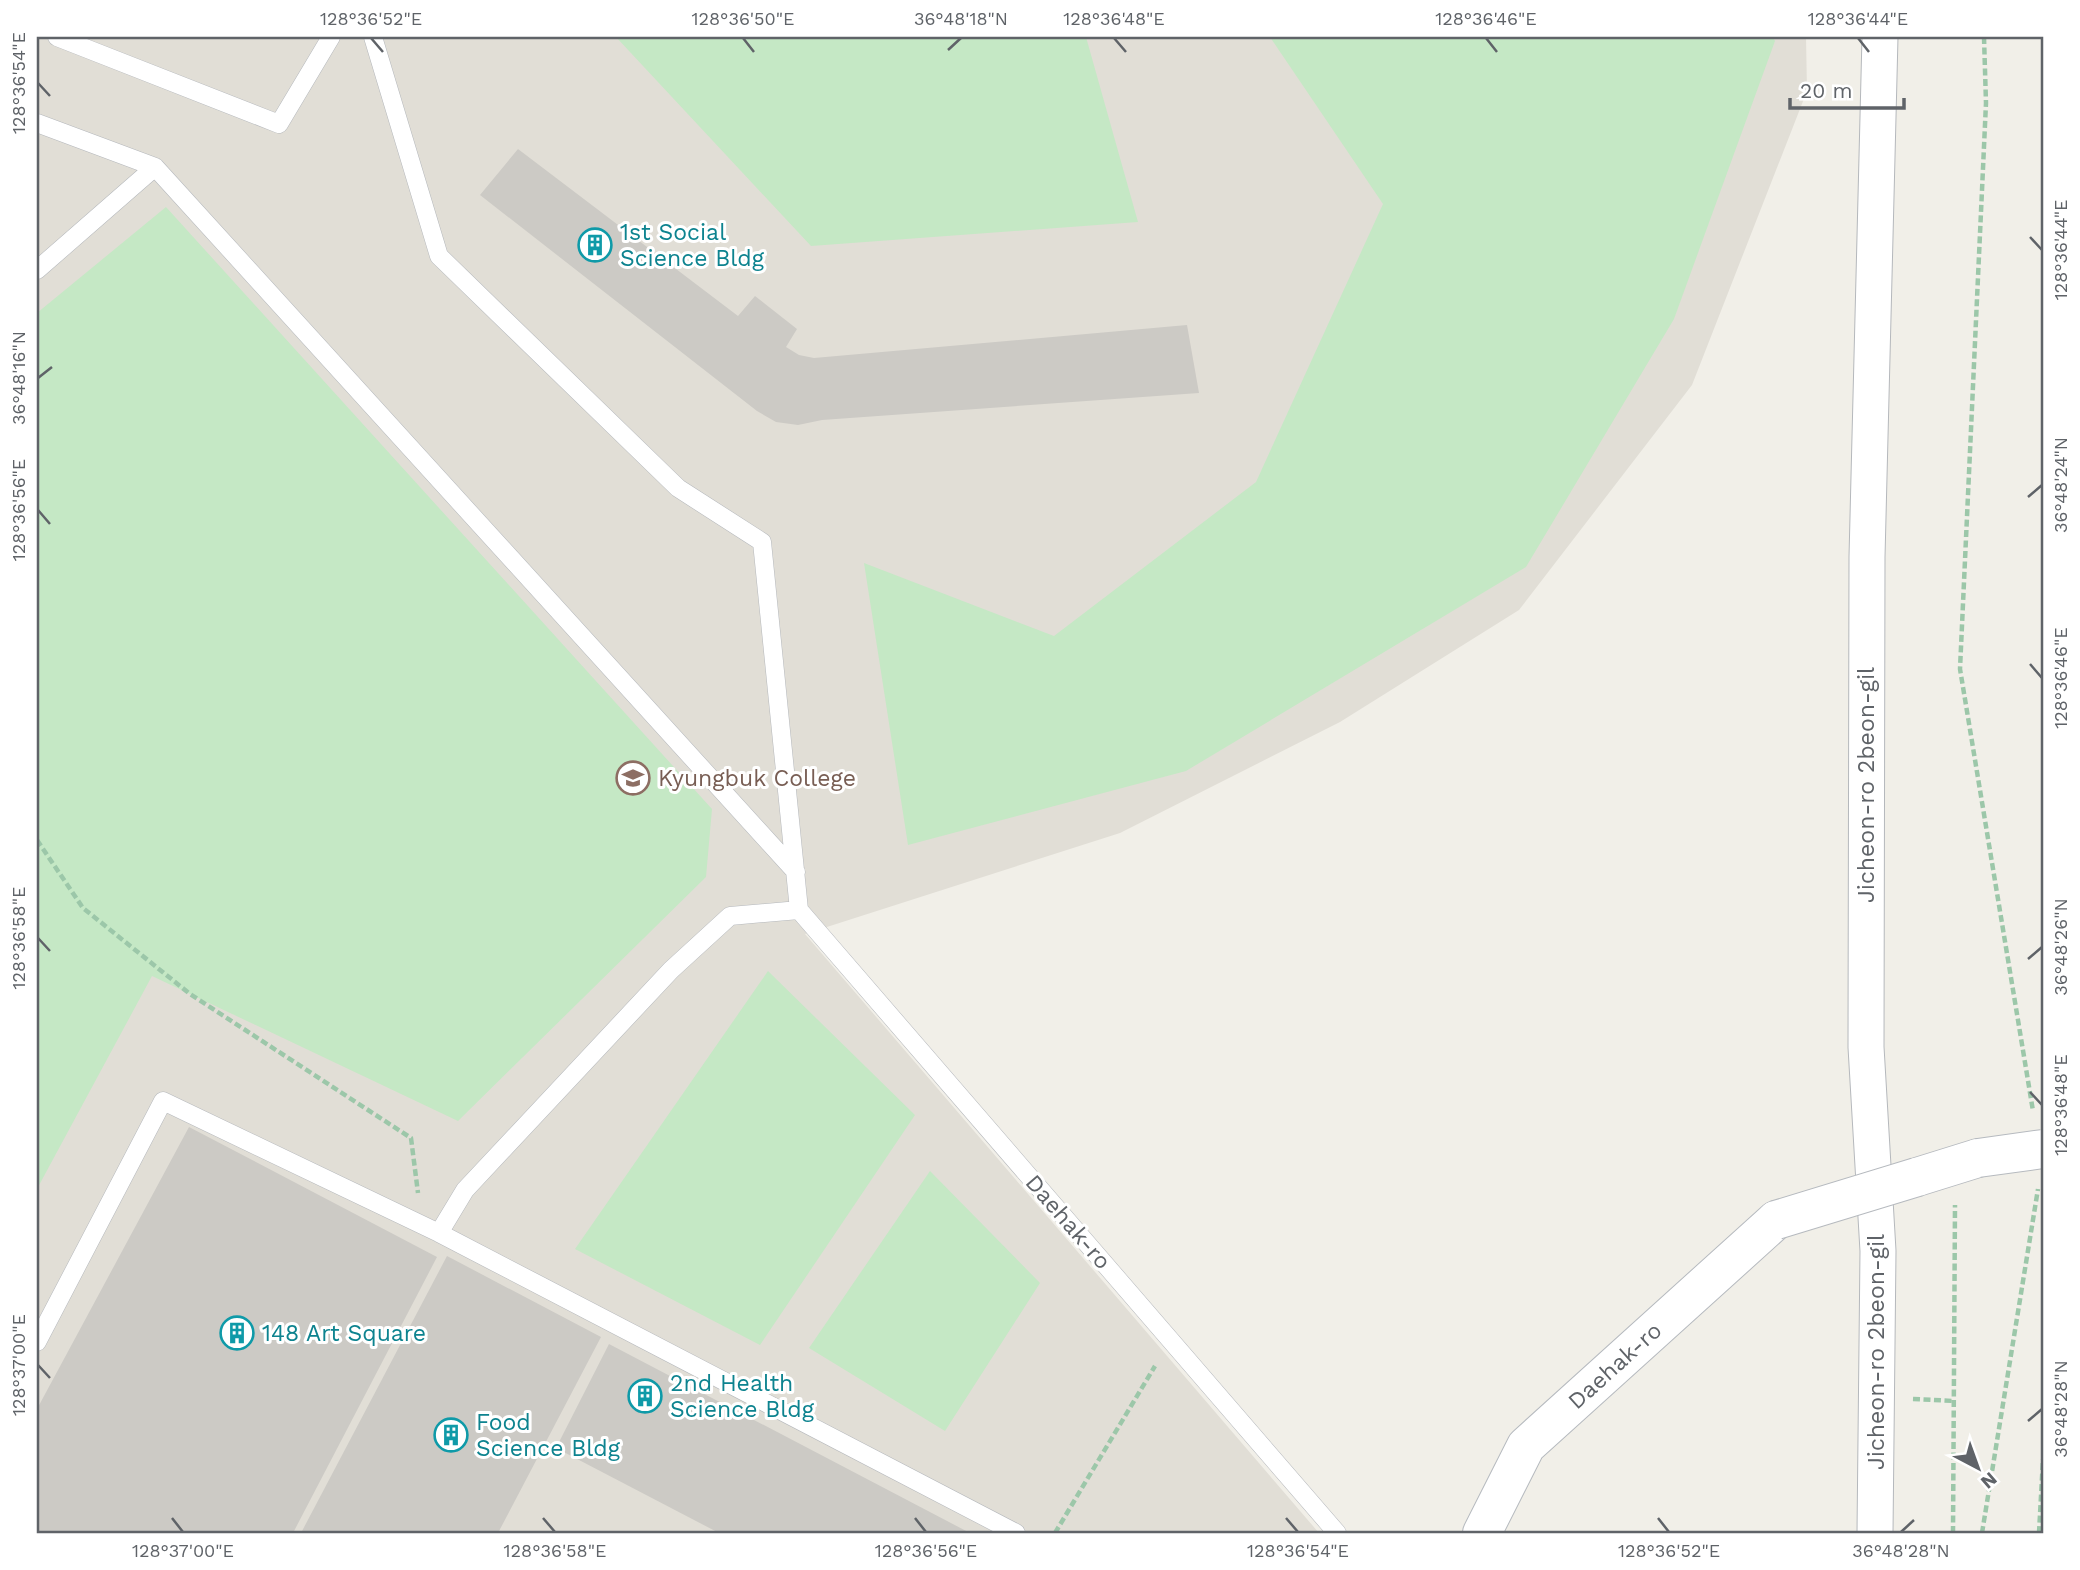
<svg xmlns="http://www.w3.org/2000/svg" width="2080" height="1570" font-family="'Work Sans',sans-serif">
	<rect width="100%" height="100%" fill="#f1efe8"/>
	<path fill="#e1ded6" d="M37,37H1806L1807,91L1692,385L1519,610L1340,722L1120,833L805,934L1319,1533H37Z"/>
	<path fill="#c5e8c5" d="M616,37H1086L1138,222L811,246Z
		M1270,37H1773L1775,41L1674,319L1526,567L1186,771L908,845L864,563L1054,636L1256,482L1383,204Z
		M166,207L712,809L706,877L458,1121L152,976L37,1189V313Z
		M768,971L915,1115L760,1345L575,1249Z
		M930,1171L1040,1283L945,1431L809,1348Z"/>
	<path fill="#cccac5" d="M518,149L738,316L755,296L797,329L786,347L799,355L814,358L1187,325L1199,393L822,420L798,425L776,422L757,411L480,195Z
		M189,1127L437,1257L293,1533H37V1409Z
		M447,1256L601,1337L498,1533H301Z
		M609,1344L970,1533H719L556,1448Z"/>
	<g fill="none" stroke-linecap="round" stroke-linejoin="round">
		<defs>
			<path id="service" d="M57,37L279,124L331,37
				M373,37L439,256L678,488L762,542L799,910
				M37,123L155,167L37,270
				M155,167L796,872
				M799,910L1337,1533
				M439,1233L1016,1533
				M37,1342L163,1101L439,1233L465,1190L671,970L730,916L799,910"/>
			<path id="minor" d="M1875,1533L1878,1251L1866,1047L1867,557L1880,37"/>
			<path id="secondary" d="M1917,1177L1978,1158
				M1482,1533L1526,1446L1776,1220"/>
		</defs>
		<use href="#service" stroke="#b5b8bc" stroke-width="19"/>
		<use href="#minor" stroke="#b5b8bc" stroke-width="37"/>
		<use href="#secondary" stroke="#b6babf" stroke-width="40"/>
		<path stroke="#9cc7a9" stroke-width="4.5" stroke-dasharray="7 3.5" stroke-linecap="butt" d="M1984,37L1986,103L1960,669L2033,1111
			M37,840L83,908L190,994L411,1138L418,1193
			M1913,1399L1954,1401
			M1055,1533L1155,1366
			M1953,1533L1955,1205
			M1982,1533L2038,1189
			M2039,1533L2043,1459"/>
		<use href="#service" stroke="#fff" stroke-width="18"/>
		<use href="#minor" stroke="#fff" stroke-width="35"/>
		<use href="#secondary" stroke="#fff" stroke-width="38"/>
		<defs>
			<path id="secondary-bridge" d="M1978,1158L2043,1149
				M1776,1220L1917,1177"/>
		</defs>
		<use href="#secondary-bridge" stroke="#b6babf" stroke-width="40" stroke-linecap="butt"/>
		<use href="#secondary-bridge" stroke="#fff" stroke-width="38"/>
	</g>
	<path fill="none" stroke="#5f6368" stroke-width="2.5" d="M371,38L383,52M743,38L754,52M1114,38L1126,52M1486,38L1497,52M1858,38L1869,52M948,50L961,38M38,83L50,96M2030,237L2042,250M38,378L52,367M2028,497L2042,485M38,510L50,524M2030,664L2042,678M38,938L50,951M2028,959L2042,947M2030,1092L2042,1105M38,1365L50,1378M2028,1421L2042,1409M172,1518L183,1532M543,1518L555,1532M915,1518L926,1532M1286,1518L1298,1532M1658,1518L1669,1532M1901,1532L1914,1520"/>
	<defs>
		<symbol id="building-ring" viewBox="-11 -11 22 22"><circle r="9.5" fill="#fff" stroke="#0f9aa8" stroke-width="1.5"/><path d="M-4-6H4V6H1V3H-1V6H-4ZM-2.5-4.3h1.7v1.8h-1.7ZM.8-4.3h1.7v1.8H.8ZM-2.5-1h1.7V.8h-1.7ZM.8-1h1.7V.8H.8Z" fill="#0f9aa8"/></symbol>
		<symbol id="university-ring" viewBox="-11 -11 22 22"><circle r="9.5" fill="#fff" stroke="#8d6e63" stroke-width="1.5"/><path d="M0-5L7-2L0 1L-7-2ZM-4 1L0 2.5L4 1V4Q0 6-4 4Z" fill="#8d6e63"/></symbol>
	</defs>
	<g fill-rule="evenodd">
		<use href="#building-ring" x="576" y="226" width="38" height="38"/>
		<use href="#university-ring" x="614" y="759" width="38" height="38"/>
		<use href="#building-ring" x="218" y="1314" width="38" height="38"/>
		<use href="#building-ring" x="626" y="1377" width="38" height="38"/>
		<use href="#building-ring" x="432" y="1416" width="38" height="38"/>
	</g>
	<g text-anchor="middle" dominant-baseline="central" stroke-width="6" stroke-linejoin="round" paint-order="stroke">
		<g font-size="23" fill="#0d838f" stroke="#fff" text-anchor="start">
			<text x="620" y="232">1st Social<tspan x="620" dy="26">Science Bldg</tspan></text>
			<text x="262" y="1333">148 Art Square</text>
			<text x="670" y="1383">2nd Health<tspan x="670" dy="26">Science Bldg</tspan></text>
			<text x="476" y="1422">Food<tspan x="476" dy="26">Science Bldg</tspan></text>
		</g>
		<g font-size="23" fill="#785e54" stroke="#fff" text-anchor="start">
			<text x="658" y="778">Kyungbuk College</text>
		</g>
		<g font-size="23" fill="#5f6368" stroke="#fff">
			<text transform="translate(1866 785) rotate(-90)">Jicheon-ro 2beon-gil</text>
			<text transform="translate(1068 1222) rotate(49)">Daehak-ro</text>
			<text transform="translate(1876 1352) rotate(-90)">Jicheon-ro 2beon-gil</text>
			<text transform="translate(1615 1366) rotate(-42)">Daehak-ro</text>
		</g>
	</g>
	<rect width="2080" height="1570" fill="none" stroke="#ffffff" stroke-width="77"/>
	<g transform="translate(1978 1468) rotate(139)" stroke="#ffffff" stroke-width="5" paint-order="stroke">
	<path d="M0-5L12 26L0 18L-12 26Z" fill="#5f6368"/>
	<text y="-10" font-size="19" font-weight="bold" text-anchor="middle" fill="#5f6368">N</text>
	</g>
	<path d="M1790 98v10h114v-10" fill="none" stroke="#5f6368" stroke-width="3.5"/>
	<text x="1800" y="98" font-size="21" fill="#5f6368" stroke="#ffffff" stroke-width="5" paint-order="stroke">20 m</text>
	<rect x="38" y="38" width="2004" height="1494" fill="none" stroke="#5f6368" stroke-width="2.5"/>
	<g font-size="18" text-anchor="middle" fill="#5f6368">
		<text x="371" y="25">128°36'52"E</text>
		<text x="743" y="25">128°36'50"E</text>
		<text x="961" y="25">36°48'18"N</text>
		<text x="1114" y="25">128°36'48"E</text>
		<text x="1486" y="25">128°36'46"E</text>
		<text x="1858" y="25">128°36'44"E</text>
		<text transform="translate(19 83) rotate(-90)" y="6">128°36'54"E</text>
		<text transform="translate(2061 250) rotate(-90)" y="6">128°36'44"E</text>
		<text transform="translate(19 378) rotate(-90)" y="6">36°48'16"N</text>
		<text transform="translate(2061 485) rotate(-90)" y="6">36°48'24"N</text>
		<text transform="translate(19 510) rotate(-90)" y="6">128°36'56"E</text>
		<text transform="translate(2061 678) rotate(-90)" y="6">128°36'46"E</text>
		<text transform="translate(19 938) rotate(-90)" y="6">128°36'58"E</text>
		<text transform="translate(2061 947) rotate(-90)" y="6">36°48'26"N</text>
		<text transform="translate(2061 1105) rotate(-90)" y="6">128°36'48"E</text>
		<text transform="translate(19 1365) rotate(-90)" y="6">128°37'00"E</text>
		<text transform="translate(2061 1409) rotate(-90)" y="6">36°48'28"N</text>
		<text x="183" y="1557">128°37'00"E</text>
		<text x="555" y="1557">128°36'58"E</text>
		<text x="926" y="1557">128°36'56"E</text>
		<text x="1298" y="1557">128°36'54"E</text>
		<text x="1669" y="1557">128°36'52"E</text>
		<text x="1901" y="1557">36°48'28"N</text>
	</g>
</svg>
